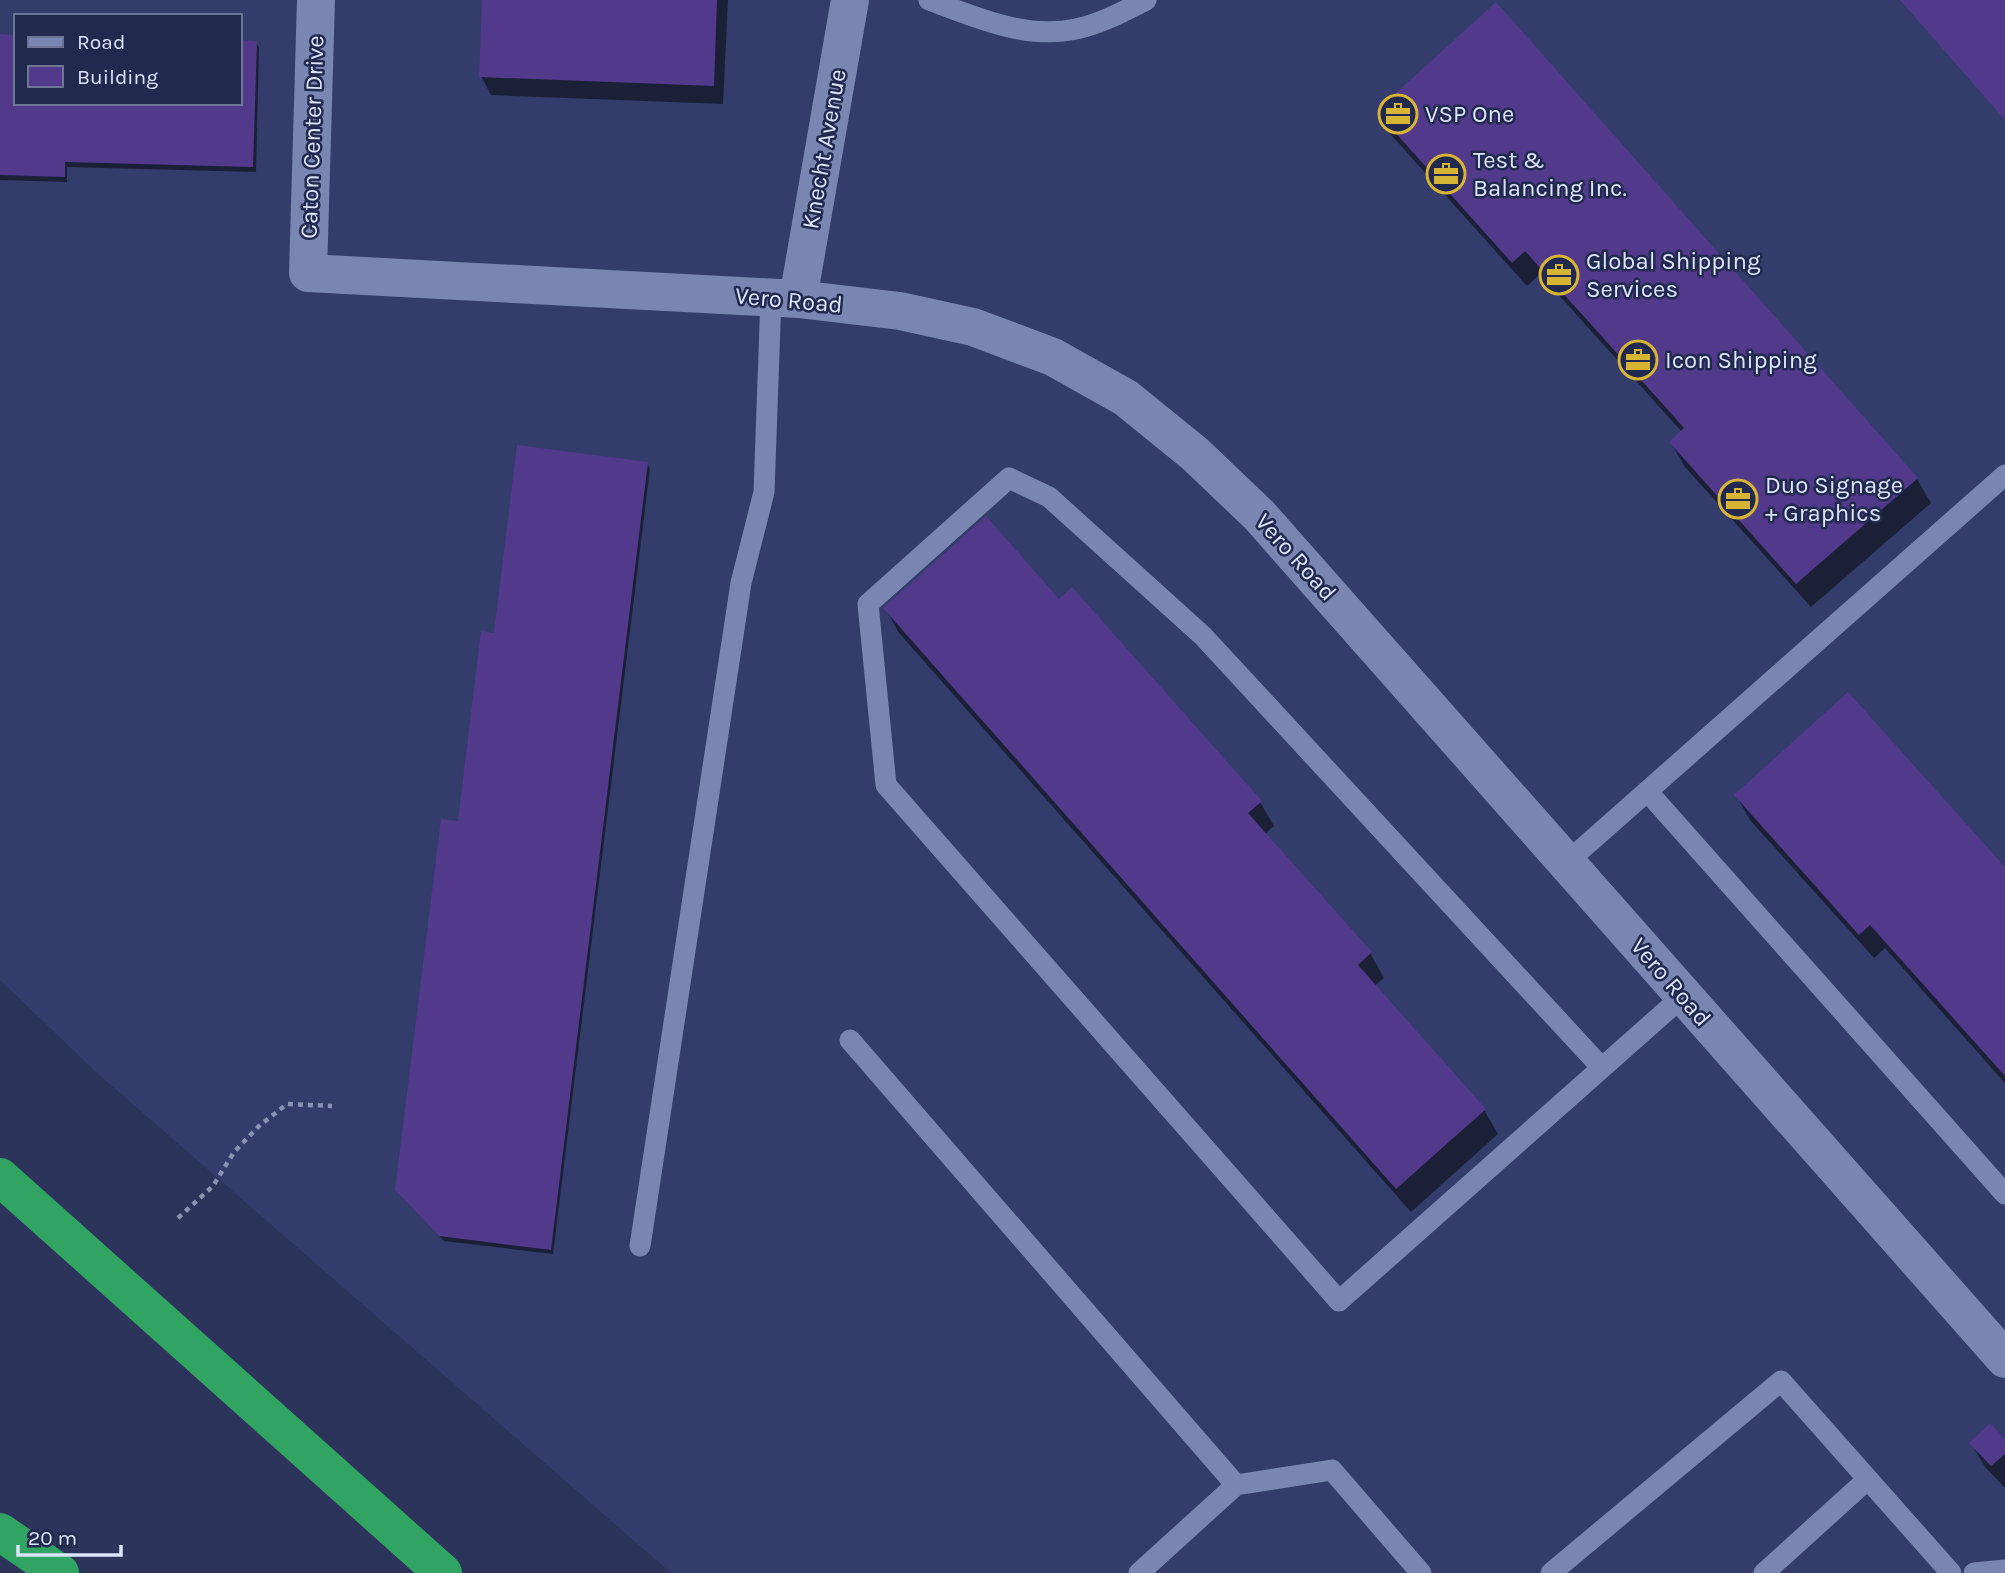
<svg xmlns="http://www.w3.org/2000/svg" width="2005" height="1573" font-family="Karla,sans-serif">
	<rect width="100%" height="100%" fill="#2c345b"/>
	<path fill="#333c6a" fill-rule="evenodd" d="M0,0H2005V1573H671L97,1073L0,980ZM16,16H240V103H16Z"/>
	<path fill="#0007" d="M484,0H728L723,104L491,95L481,76Z
		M0,36L16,103H240V42H256L259,48L256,172L67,167V182L0,180Z
		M1378,111L1917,479L1931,503L1811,607L1685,467L1671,443L1682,432L1540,274L1527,286L1392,136Z
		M647,463L650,469L553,1254L444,1241L401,1196L459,823L495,635Z
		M1059,601L1260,802L1274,826L1265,834L1370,953L1384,978L1374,986L1484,1110L1498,1134L1411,1212L899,633L885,608Z
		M1736,795L2005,870V1083L1885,948L1874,958L1750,820Z
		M2005,1441V1488L1985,1467L1971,1443Z"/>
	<path fill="#523a8b" d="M482,0H717L714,86L479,77Z
		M1900,0H2005V120Z
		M1496,2L1918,478L1796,584L1669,442L1684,428L1677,420L1525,251L1512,263L1376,111Z
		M0,34L16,35V103H240V40L257,41L253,167L65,162V177L0,175Z
		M517,445L648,462L551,1250L439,1236L395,1190L441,819L458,821L481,631L494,633Z
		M986,516L1059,599L1072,587L1262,801L1248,813L1372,952L1358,965L1486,1109L1396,1189L883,608Z
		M1848,692L2005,867V1076L1870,925L1859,935L1734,795Z
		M1990,1423L2005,1439V1454L1991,1466L1969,1443Z"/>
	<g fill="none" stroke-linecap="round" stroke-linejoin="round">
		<path stroke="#8a92b1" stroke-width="4.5" stroke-dasharray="5 5" stroke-linecap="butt" d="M178,1218L213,1186L234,1152L259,1126L287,1104L332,1106"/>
		<path stroke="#7a85b2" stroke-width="21" d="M929,0C975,17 1026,40 1076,29C1101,24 1124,11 1146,0
			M1647,791L2005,1194
			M1566,863L2005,475
			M850,1040L1236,1485L1332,1470L1421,1573
			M1602,1068L1203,636L1049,497L1009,478L868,604L886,785L1339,1301L1683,996
			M640,1246L741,583L764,492L771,297
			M1139,1573L1236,1485
			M1551,1573L1781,1381L1951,1573
			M1764,1573L1868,1479
			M1974,1573L2005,1570"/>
		<path stroke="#7a85b2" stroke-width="38" d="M316,0L308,273L798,299L900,311L973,327L1053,357L1126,398L1195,454L1259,515L2005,1359
			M798,299L850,0"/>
		<path stroke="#31a362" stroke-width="38" d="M0,1177L443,1573
			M0,1532L60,1573"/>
	</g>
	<defs>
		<symbol id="office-ring" viewBox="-11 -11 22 22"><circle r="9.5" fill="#22294f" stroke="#d6b534" stroke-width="1.5"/><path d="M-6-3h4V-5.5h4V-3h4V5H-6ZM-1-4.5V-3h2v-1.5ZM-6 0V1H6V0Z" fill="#d6b534"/></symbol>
	</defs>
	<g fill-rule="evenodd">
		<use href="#office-ring" x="1376" y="92" width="44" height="44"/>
		<use href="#office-ring" x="1424" y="152" width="44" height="44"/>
		<use href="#office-ring" x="1537" y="253" width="44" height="44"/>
		<use href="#office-ring" x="1616" y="338" width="44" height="44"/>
		<use href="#office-ring" x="1716" y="477" width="44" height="44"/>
	</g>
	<g text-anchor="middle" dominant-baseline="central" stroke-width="5" stroke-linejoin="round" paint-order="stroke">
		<g font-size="24" fill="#dde4fd" stroke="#22294f" text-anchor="start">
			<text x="1425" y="114">VSP One</text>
			<text x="1473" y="160">Test &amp;<tspan x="1473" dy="28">Balancing Inc.</tspan></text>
			<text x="1586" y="261">Global Shipping<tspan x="1586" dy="28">Services</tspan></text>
			<text x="1665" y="360">Icon Shipping</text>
			<text x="1765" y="485">Duo Signage<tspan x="1765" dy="28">+ Graphics</tspan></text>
		</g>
		<g font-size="24" fill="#dde4fd" stroke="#22294f">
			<text transform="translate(312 137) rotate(-88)">Caton Center Drive</text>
			<text transform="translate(824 149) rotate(-80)">Knecht Avenue</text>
			<text transform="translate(789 300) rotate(5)">Vero Road</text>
			<text transform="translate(1296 557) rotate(48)">Vero Road</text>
			<text transform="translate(1671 982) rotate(49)">Vero Road</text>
		</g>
	</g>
	<rect x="14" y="14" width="228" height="91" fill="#22294f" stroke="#6d7495" stroke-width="2"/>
	<rect x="28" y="37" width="35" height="10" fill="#7a85b2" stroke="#6d7495" stroke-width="2"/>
	<text x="77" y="49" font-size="21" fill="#dde4fd">Road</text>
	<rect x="28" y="66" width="35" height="21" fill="#523a8b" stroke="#6d7495" stroke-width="2"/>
	<text x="77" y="84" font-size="21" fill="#dde4fd">Building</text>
	<path d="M18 1545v10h103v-10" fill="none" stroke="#dde4fd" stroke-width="3.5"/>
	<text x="28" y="1545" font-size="21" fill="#dde4fd" stroke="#22294f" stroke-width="5" paint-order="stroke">20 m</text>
</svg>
